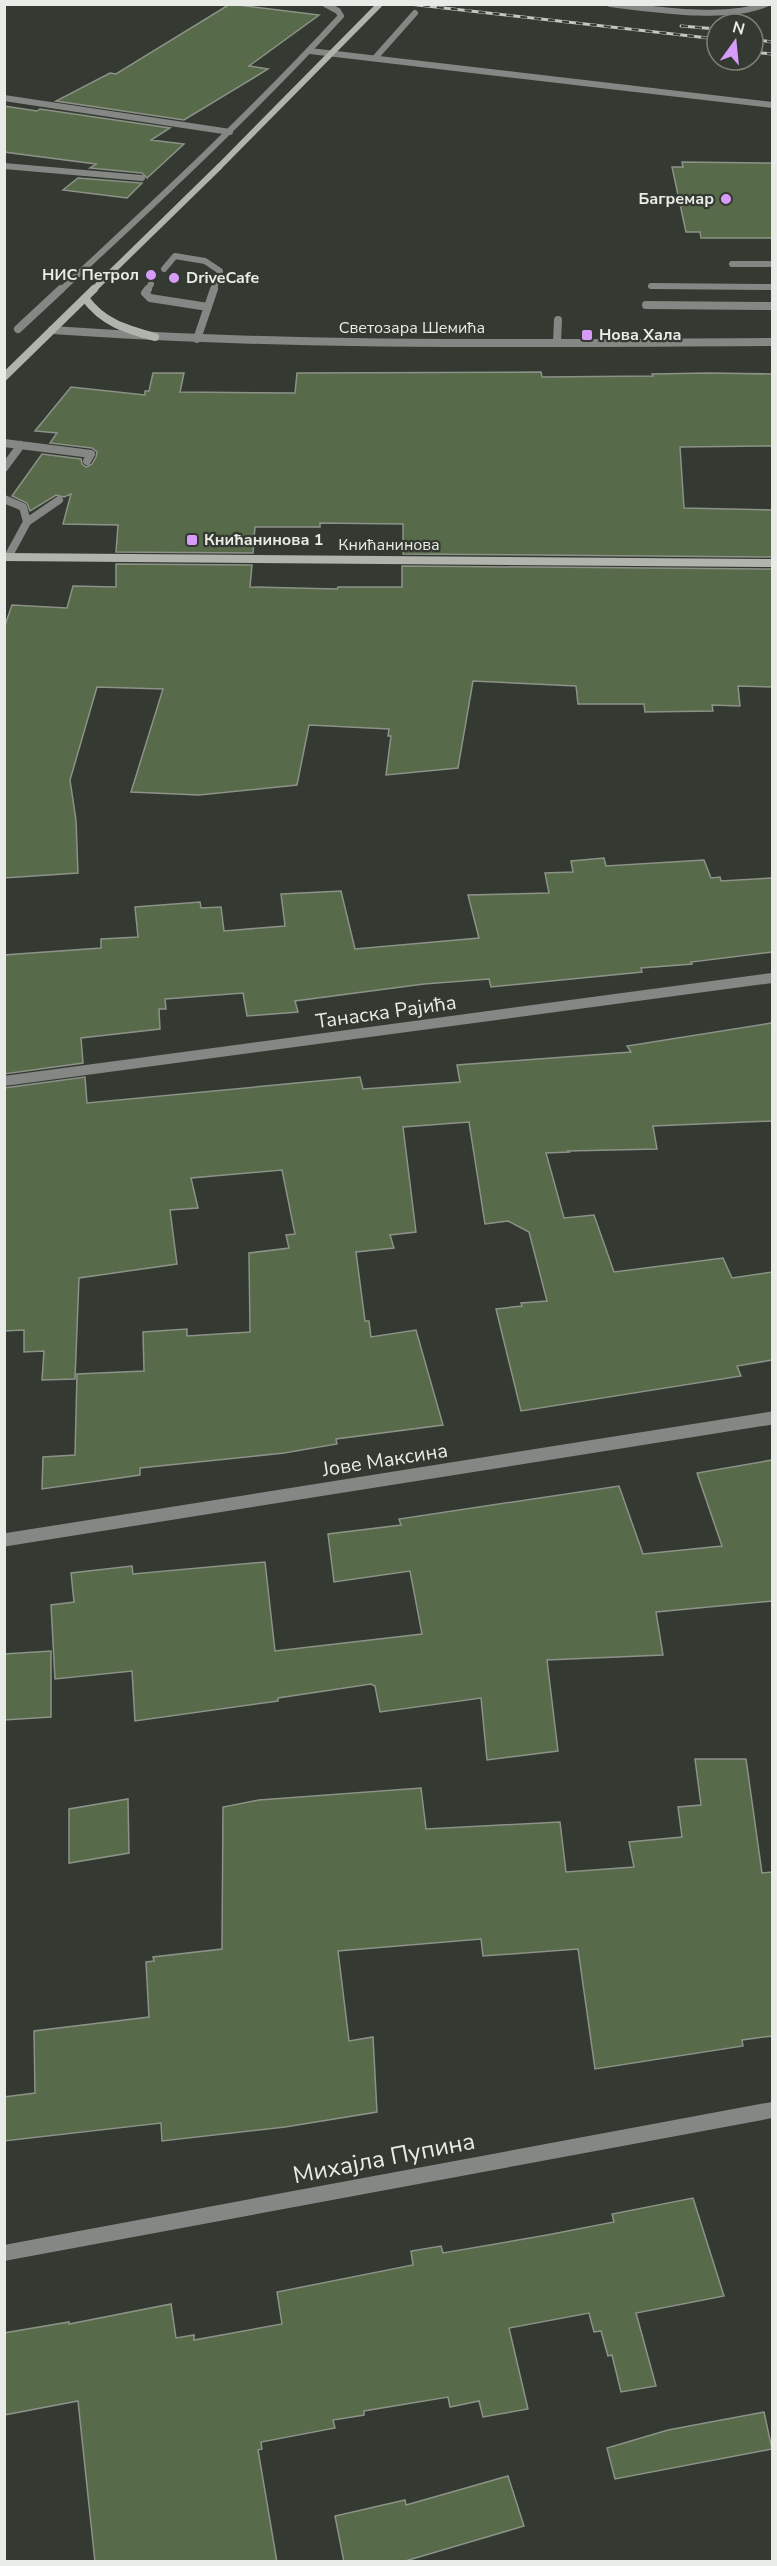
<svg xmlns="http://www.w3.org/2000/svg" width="777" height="2566" font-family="'Nunito Sans',sans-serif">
	<rect width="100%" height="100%" fill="#343931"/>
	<path fill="#576a49" stroke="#8d9289" stroke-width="1.5" d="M230,4L319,15L249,66L268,69L184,120L56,101L110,73L116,74Z
		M4,106L37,111L40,109L170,128L151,140L184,144L147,178L142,173L90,168L96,164L4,152Z
		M682,162L772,163V238H701L700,232H686L672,167H683Z
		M78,178L142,183L127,198L63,190Z
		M541,372L542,377L653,376L652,374L708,373L772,374V446L680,447L684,508L772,510V557L403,554V524L320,523V527H255L253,553L116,552L118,525L63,524L71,494L64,497L56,495L30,511L27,503L12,496L42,454L81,459L82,464L86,467L92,464L96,457L97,452L92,448L50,443L57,433L35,431L71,387L145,395V391H149L153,373H184L180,392L295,393L297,373Z
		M116,564L252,565L250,587L337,589L338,587H402V566L772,569V687L738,686L740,706L712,705L713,711L645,712L644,704H578L576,686L473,681L458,768L386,775L391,736H388L389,729L309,725L297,785L199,795L131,792L163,689L97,687L70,780L76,820L78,873L4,878V628L12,605L67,608L73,586L116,587Z
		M604,858L606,866L704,860L711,878L720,877L721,881L772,878V952L691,962L692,964L641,968L642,972L491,987L489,979L424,984L295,1001L298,1012L247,1016L243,993L165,999L166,1009H159L160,1029L81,1038L83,1063L4,1074V955L101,948V939L138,937L135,907L200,902L201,908L221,907L224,931L285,926L281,894L341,891L355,949L479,938L468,895L549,893L545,873L573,872L571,861Z
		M772,1023V1121L653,1126L657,1149L568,1151L569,1152L546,1153L564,1218L594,1215L614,1272L723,1258L732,1278L772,1272V1360L737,1366L741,1376L521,1411L496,1309L522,1306L521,1303L547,1301L529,1232L508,1221L485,1224L469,1122L403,1127L416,1232L390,1235L394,1248L356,1252L365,1321H369L371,1337L416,1330L443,1425L336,1439L337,1444L284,1453L140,1468V1475L42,1489L43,1457L75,1455L77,1374L144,1371L143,1332L187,1329V1336L250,1332L249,1253L289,1248L286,1235L295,1234L282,1170L191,1178L198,1208L170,1210L177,1264L79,1278L75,1379L42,1380L44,1351L24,1352V1330L4,1331V1088L85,1077L87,1103L360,1077L363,1089L460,1082L457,1065L631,1052L627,1046Z
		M772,1460V1601L656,1612L663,1655L547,1660L558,1751L487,1760L481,1698L380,1712L375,1686L371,1684L278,1698V1701L135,1721L132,1671L55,1679L51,1605L74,1602L71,1573L132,1566L133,1574L265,1562L275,1651L422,1634L410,1571L334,1582L328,1534L401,1525L399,1519L619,1486L643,1554L722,1546L697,1473Z
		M51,1651V1717L4,1720V1654Z
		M695,1759H746L762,1873L772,1872V2036L742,2040L743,2046L595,2069L578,1949L483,1956L481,1939L338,1951L349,2041L373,2037L377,2112L285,2127L162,2141L161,2123L4,2141V2097L35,2093L34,2031L149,2017L146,1962L154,1961L153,1957L222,1949L223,1807L259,1800L421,1788L426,1829L560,1822L566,1872L634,1867L629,1842L682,1837L678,1807L701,1805Z
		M128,1799L129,1853L69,1863V1809Z
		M693,2198L724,2296L636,2313L656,2386L621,2392L612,2355L608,2356L601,2331L594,2332L589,2313L509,2328L528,2409L483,2417L479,2401L450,2407L448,2397L364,2411V2415L333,2420L335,2428L261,2442L262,2449L258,2450L277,2562H95L78,2401L4,2415V2333L69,2322V2324L171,2304L176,2338L194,2335V2340L282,2324L277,2292L413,2265L411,2251L441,2246L443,2253L547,2235L614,2222L612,2214Z
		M764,2412L772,2449L615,2479L607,2448L668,2430Z
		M508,2476L524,2526L402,2562H344L335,2516L405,2500L406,2505Z"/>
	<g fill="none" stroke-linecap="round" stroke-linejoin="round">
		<path stroke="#848783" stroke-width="6" d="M610,4C652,9 728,21 766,4
			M375,58L415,13
			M4,98L230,132
			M4,166L142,178
			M732,264H772
			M164,269L175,256L205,261L220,271L213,291
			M651,286L772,287
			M147,291L151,284"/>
		<path stroke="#848783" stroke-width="8" d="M148,289L145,293L150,298L208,307
			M646,305L772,306
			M197,339L214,289
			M557,342L558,320
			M4,443L91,454L87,461
			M4,468L21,445
			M4,499L23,507L27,522
			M8,557L27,522L59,500"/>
		<path stroke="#848783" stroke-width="6" d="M310,51L772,105
			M60,291C156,202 252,113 341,16L338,11L325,4"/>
		<path stroke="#848783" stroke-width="8" d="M18,329L61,289
			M52,330C292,347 532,343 772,342"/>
		<path stroke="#848783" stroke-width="10" d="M4,1081L772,978"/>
		<path stroke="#848783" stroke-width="13" d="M4,1540L772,1418"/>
		<path stroke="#848783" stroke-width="16" d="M4,2253L772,2110"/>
		<path stroke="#b0b4ad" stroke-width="6" d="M92,291L219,167"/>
		<path stroke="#b0b4ad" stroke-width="8" d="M85,298C103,323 126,329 155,337
			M4,377L94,289
			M4,557L772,563"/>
		<defs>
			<path id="rail" d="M409,4L717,39
				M681,26L717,29
				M753,39L772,42
				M753,52L772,54"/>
		</defs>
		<use href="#rail" stroke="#c3c6c1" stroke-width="3"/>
		<use href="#rail" stroke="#343931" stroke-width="2" stroke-dasharray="7" stroke-linecap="butt"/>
		<path stroke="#b0b4ad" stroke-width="6" d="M219,167L380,4"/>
	</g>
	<g fill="#d79bf9" stroke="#343931" stroke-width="2">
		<circle cx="726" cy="199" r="6"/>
		<circle cx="151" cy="275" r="6"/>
		<circle cx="174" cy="278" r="6"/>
		<rect x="581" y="329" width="12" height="12" rx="3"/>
		<rect x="186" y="534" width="12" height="12" rx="3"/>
	</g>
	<g text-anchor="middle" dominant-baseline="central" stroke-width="4.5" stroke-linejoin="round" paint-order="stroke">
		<g font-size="16" font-weight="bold" fill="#e8ebe6" stroke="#343931" text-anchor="start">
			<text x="714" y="199" text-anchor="end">Багремар</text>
			<text x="139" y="275" text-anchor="end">НИС Петрол</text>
			<text x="186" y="278">DriveCafe</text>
			<text x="599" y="335">Нова Хала</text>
			<text x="204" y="540">Книћанинова 1</text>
		</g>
		<g font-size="16" fill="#e8ebe6" stroke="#343931">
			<text x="412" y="328">Светозара Шемића</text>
			<text x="389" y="545">Книћанинова</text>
		</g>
		<g font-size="20" fill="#e8ebe6" stroke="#343931">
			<text transform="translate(386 1012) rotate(-8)">Танаска Рајића</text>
			<text transform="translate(385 1460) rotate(-9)">Јове Максина</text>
		</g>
		<g font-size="24" fill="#e8ebe6" stroke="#343931">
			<text transform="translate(384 2158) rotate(-11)">Михајла Пупина</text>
		</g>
	</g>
	<rect width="777" height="2566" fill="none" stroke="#e8ebe6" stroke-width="12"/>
	<g transform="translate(735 42) rotate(15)"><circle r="28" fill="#343931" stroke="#7c8079" stroke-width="1.5"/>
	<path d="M0-4.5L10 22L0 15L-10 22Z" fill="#d79bf9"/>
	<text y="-9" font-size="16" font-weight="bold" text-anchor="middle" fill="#e8ebe6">N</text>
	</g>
</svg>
